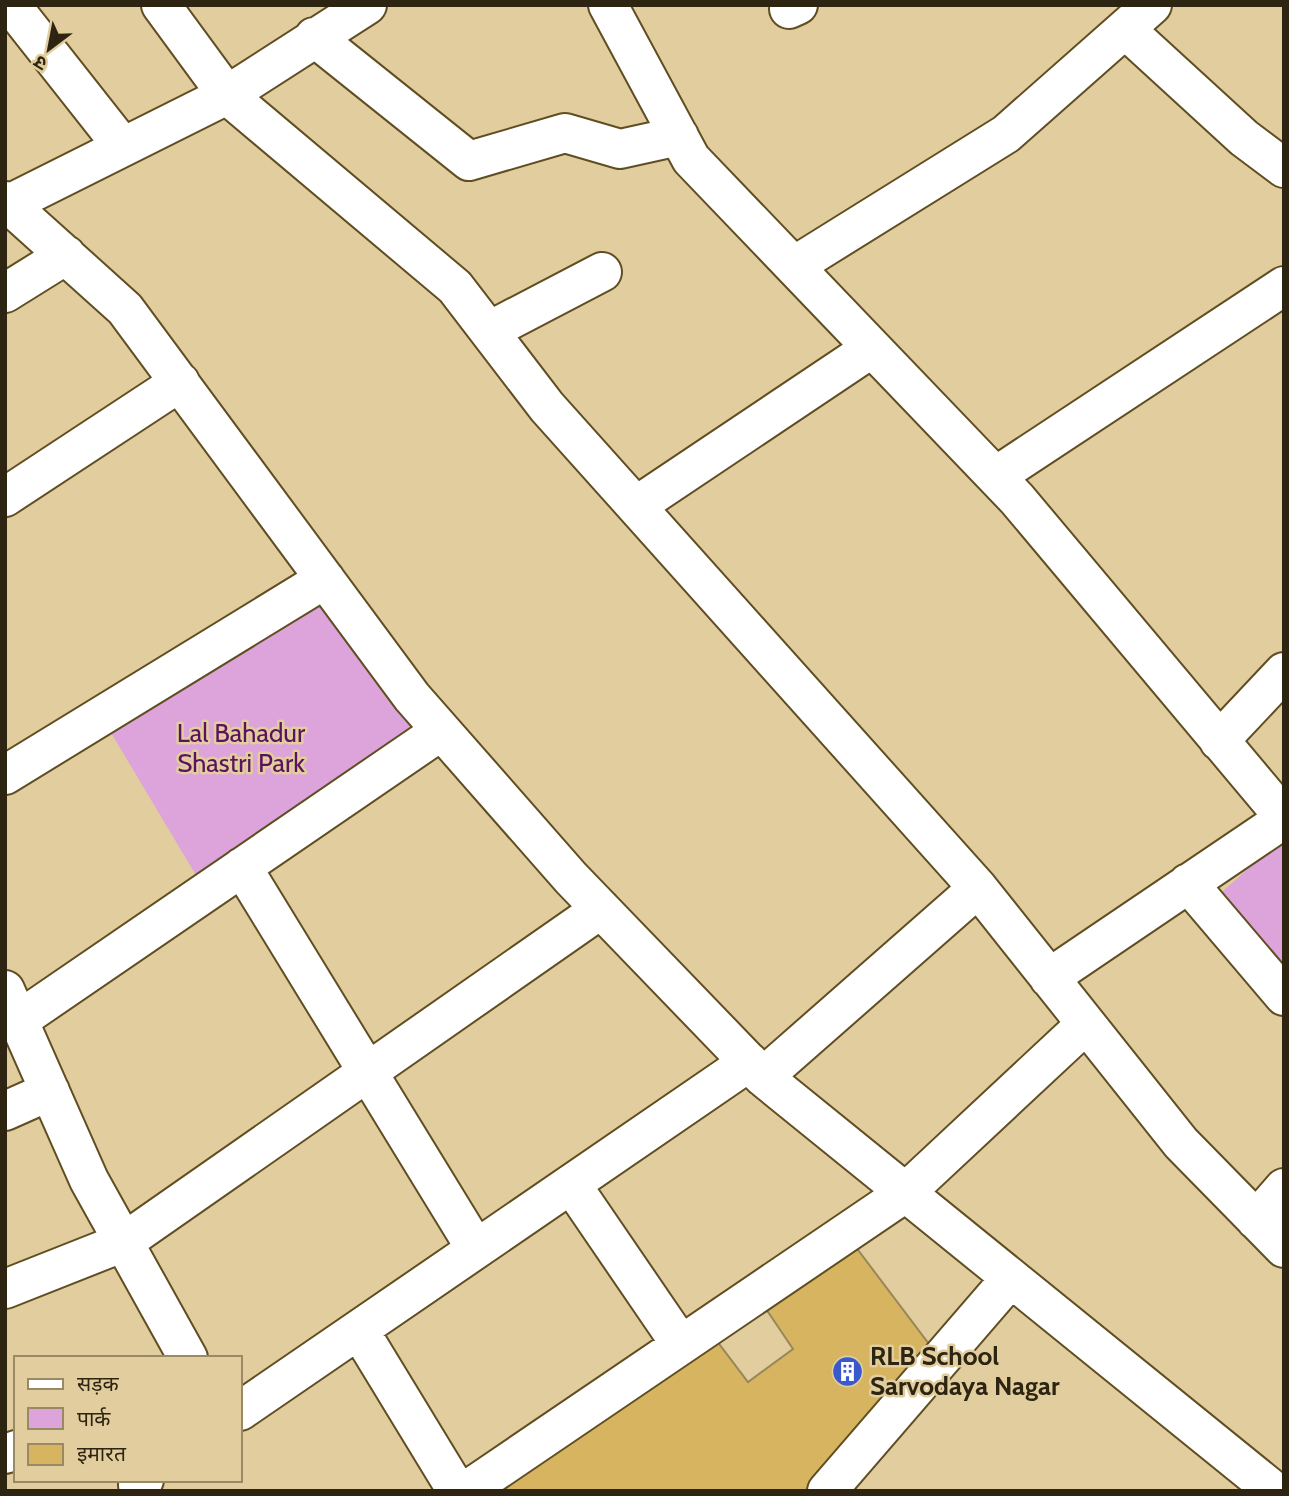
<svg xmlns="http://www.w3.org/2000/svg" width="1289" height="1496" font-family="Cabin,'Noto Sans Devanagari',sans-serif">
	<rect width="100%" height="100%" fill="#e1cd9d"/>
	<path fill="#dda3db" d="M325,579L441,731L206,892L101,716Z
		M1282,839L1284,840V975L1215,898Z"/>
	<path fill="#d6b460" stroke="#998659" stroke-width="2" d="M846,1234L941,1360L827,1491H479L707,1328L748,1382L793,1349L756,1294Z"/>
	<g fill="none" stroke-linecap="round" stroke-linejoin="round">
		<defs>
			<path id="minor" d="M11,5L123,147
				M161,5L227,95L455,287L547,407L978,888L1181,1143L1284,1248
				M608,5L691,159L1017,499L1284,817
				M789,9L798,5
				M1125,29L1244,138L1284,168
				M314,37L469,161L565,133L620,149L679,136
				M5,201L125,309L412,697L571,878L763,1077L1274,1491
				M5,206L227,95L367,5
				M794,266L1006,134L1152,5
				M5,293L66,255
				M489,331L602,272
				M996,476L1284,286
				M5,497L180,382
				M636,506L872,348
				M1219,741L1284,672
				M5,775L325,579
				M242,867L476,1249
				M1188,883L1284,996
				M1049,978L1284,819
				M5,990L89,1180L188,1358
				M19,1020L441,731
				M763,1077L978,888
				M5,1111L50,1091
				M571,1184L681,1345
				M1256,1220L1284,1188
				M5,1289L124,1242L601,909
				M359,1330L457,1491
				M240,1411L749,1062
				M5,1454L16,1450
				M138,1485L144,1480
				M466,1491L905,1193L1086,1024
				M827,1491L1010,1279"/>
		</defs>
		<use href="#minor" stroke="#604e22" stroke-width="42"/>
		<use href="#minor" stroke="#fff" stroke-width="38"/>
	</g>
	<defs>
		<symbol id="building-disc" viewBox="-11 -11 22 22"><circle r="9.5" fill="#3a5acc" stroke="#e1cd9d"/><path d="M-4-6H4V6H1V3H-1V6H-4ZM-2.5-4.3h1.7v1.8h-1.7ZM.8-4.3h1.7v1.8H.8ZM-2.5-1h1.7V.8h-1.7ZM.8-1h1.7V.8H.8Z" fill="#fff"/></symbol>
	</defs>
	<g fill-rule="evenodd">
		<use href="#building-disc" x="830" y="1354" width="35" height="35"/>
	</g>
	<g text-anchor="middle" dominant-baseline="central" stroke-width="5" stroke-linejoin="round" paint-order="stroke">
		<g font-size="26" fill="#5d125e" stroke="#e1cd9d">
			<text x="241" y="733">Lal Bahadur<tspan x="241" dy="30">Shastri Park</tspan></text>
		</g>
		<g font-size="26" font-weight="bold" fill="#2d2512" stroke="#e1cd9d" text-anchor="start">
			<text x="870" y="1356">RLB School<tspan x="870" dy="30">Sarvodaya Nagar</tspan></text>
		</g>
	</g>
	<rect width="1289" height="1496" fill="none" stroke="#2d2512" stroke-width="14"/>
	<rect x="14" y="1356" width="228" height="126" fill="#e1cd9d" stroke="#998a65" stroke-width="2"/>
	<rect x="28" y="1379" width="35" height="10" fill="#ffffff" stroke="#998a65" stroke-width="2"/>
	<text x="77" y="1391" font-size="21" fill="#2d2512">सड़क</text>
	<rect x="28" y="1408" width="35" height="21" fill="#dda3db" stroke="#998a65" stroke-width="2"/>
	<text x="77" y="1426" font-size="21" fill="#2d2512">पार्क</text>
	<rect x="28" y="1444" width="35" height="21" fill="#d6b460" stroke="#998a65" stroke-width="2"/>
	<text x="77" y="1461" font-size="21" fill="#2d2512">इमारत</text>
	<g transform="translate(49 49) rotate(212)" stroke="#e1cd9d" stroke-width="5" paint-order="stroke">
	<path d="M0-5L12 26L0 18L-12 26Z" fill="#2d2512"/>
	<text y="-10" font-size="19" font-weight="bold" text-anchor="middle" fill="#2d2512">उ</text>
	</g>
</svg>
